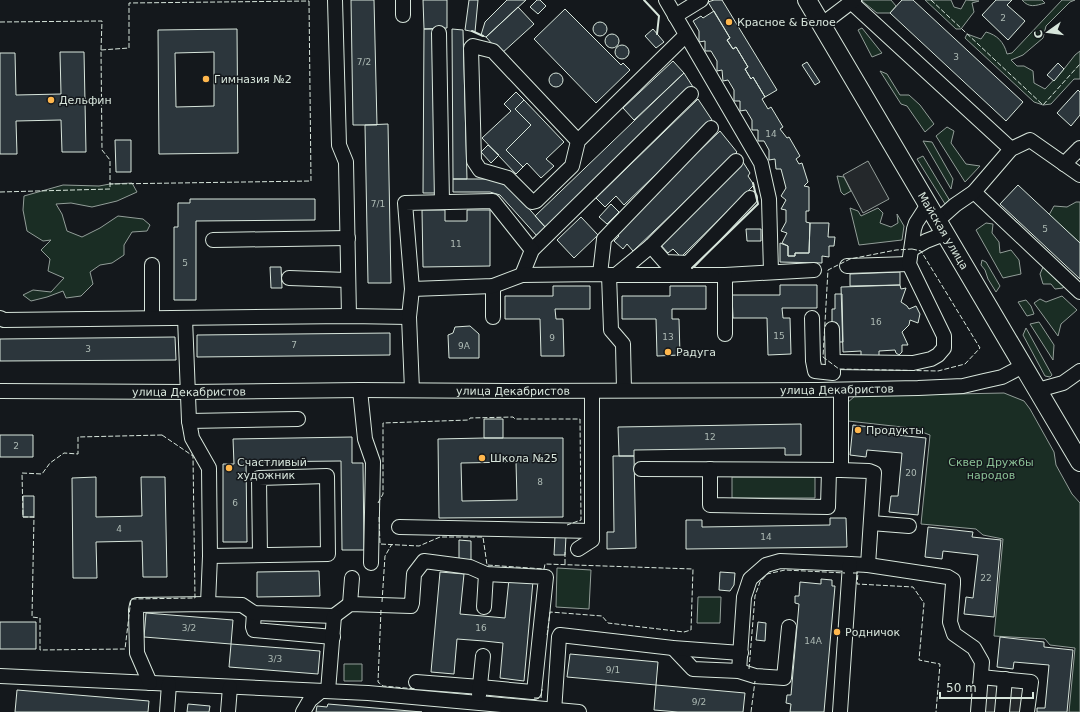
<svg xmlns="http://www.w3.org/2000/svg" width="1080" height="712" font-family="'DejaVu Sans',sans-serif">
	<rect width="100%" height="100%" fill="#14181c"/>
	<path fill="#1a2d24" stroke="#939e99" d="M863,0H891L896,6L890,13H877L862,1Z
		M925,0H951L954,7L961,9L966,0L979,1L972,3L974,12L961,29H956Z
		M1022,0H1042L1045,3C1035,6 1029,8 1022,0Z
		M1062,0H1075L1070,2L1046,26L1043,38L1023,55L1011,60L1017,66H1024L1033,71L1034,83L1045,89L1064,69L1075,55L1080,51V79H1074L1051,104L1043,105L1034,102L965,38L967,34L981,39L986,32C997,35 1004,42 1007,54L1012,53Z
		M862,28L882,53L872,57L858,30Z
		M880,71L887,74L900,95H909L920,105L934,124L925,132L907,106L901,104Z
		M947,127L954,131L951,143L966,164L980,166L965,182L936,136Z
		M923,141L932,142L953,179L951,189Z
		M923,156L950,201L945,204L917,159Z
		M837,176L844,177L851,191L844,195L841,192Z
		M132,183L137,192L117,201L92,207L71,203L56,204L62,214L67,231L82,237L100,228L118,216L143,219L150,225L147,231L132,232L124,245V255L112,263L100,265L90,272L93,284L81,296L66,298L63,291L47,297L31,301L23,295L33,290L51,292L64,278L48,271L50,259L41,250L51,240L43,241L27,231L23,210L24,196L63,185L99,186L110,184Z
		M1076,202H1080V243L1049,215L1054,206L1067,207Z
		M850,208L858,211L861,216L878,208L883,213L880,223L891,227L898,223L897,214L904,226L902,240L859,245Z
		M986,223L993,224L992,233L999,242L1000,253L1011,250L1019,260L1021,274L1003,278L976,230Z
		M982,260L986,262L1000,286L996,292L988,279L985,270L981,265Z
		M1043,267L1049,270L1056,280L1065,282L1063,288L1055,289L1051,284H1043L1040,274Z
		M1062,296L1077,310L1061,324L1058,336L1034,303L1040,299L1046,302Z
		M1026,300L1031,306L1034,314L1027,316L1018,302Z
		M1039,322L1054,345L1053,360L1030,324Z
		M1026,328L1052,375L1050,377L1045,376L1023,335Z
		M1004,393L1024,401L1030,409L1054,452L1056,465L1072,494L1080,503V712H1069L1075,648L1050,645L1045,639L994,636L1003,539L983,535L976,529L921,524L930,435L911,428L848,421L847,403L855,396Z
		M732,477H815V498H732Z
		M557,568L591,570L589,609L556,607Z
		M698,597H721L720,623H697Z
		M344,664H362V681H344Z"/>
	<path fill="#24282b" stroke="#939e99" d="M868,161L889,199L863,213L843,175Z
		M973,681L1025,686L1022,712H971Z"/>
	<path fill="#2c363c" stroke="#d8e6dc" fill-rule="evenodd" d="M351,0H374L377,125H353Z
		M423,0H447V28L424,29Z
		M469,0H478L475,32L465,30Z
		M507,0H526L486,37L481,35L485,22Z
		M537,0H540L546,6L538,14L530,7Z
		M714,0H722L777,90L765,97L753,77L751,79L745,69L748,67L736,47L733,49L727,40L730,38L708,2Z
		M902,0H913L1023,102L1006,121L890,13Z
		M996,0H1012L1007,5L1025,21L1008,40L982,15Z
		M518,7L534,24L501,54L486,37Z
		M565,9L621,65L623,63L630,70L596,103L534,39Z
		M714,11L730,38L727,40L733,49L736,47L748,67L745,69L751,79L753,77L765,97L762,99L768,109L771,107L783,127L780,129L787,138L789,137L800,156L796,159L799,164L802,163L808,182L804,186L809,187V211H806V222L810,223L809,253H795V256H788V246L782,243L787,233L781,231L786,222V210L781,209L786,200L781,196L786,188L781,169H776L775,159L769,160V150L764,141H758V130H752V120L746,110L740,111V101H734V90L728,80L723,81L722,70L717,71V61L711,51H705V41L699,42V31L693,21L701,16L703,18Z
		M593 29a7 7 0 1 1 14 0a7 7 0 1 1-14 0Z
		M237,29L238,153L159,154L158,30ZM214,52V106L176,107L175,53Z
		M424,29H437L438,193H423Z
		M452,29L463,30L467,179H453Z
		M653,29L664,42L656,48L645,36Z
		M605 41a7 7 0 1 1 14 0a7 7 0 1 1-14 0Z
		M615 52a7 7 0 1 1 14 0a7 7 0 1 1-14 0Z
		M60,52H84L86,152H62L61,120L16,121L17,154H0V53H15L16,95L61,94Z
		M673,61L684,73L634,120L623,108Z
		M807,62L820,82L815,85L802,65Z
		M1058,63L1064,69L1054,81L1047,75Z
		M684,73L693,87L546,228L535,216Z
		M549 80a7 7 0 1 1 14 0a7 7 0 1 1-14 0Z
		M1078,90L1080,92V115L1071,126L1057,113Z
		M516,92L524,100L515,109L531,125L506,150L523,167L516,174L482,138L511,111L504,104Z
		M698,99L712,120L624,205L616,196L605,207L596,198Z
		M524,100L564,142L546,159L554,166L541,178L527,163L523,167L506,150L531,125L515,109Z
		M388,124L391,283H368L365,125Z
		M720,131L737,152L633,251L627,244L623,249L614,241L619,236L615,232Z
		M115,140H131V172H116Z
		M488,145L499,155L491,163L481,152Z
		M743,162L750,173L748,176L754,185L681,257L673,249L668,253L660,244Z
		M453,179H488L509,186L546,228L537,236L500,195L490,192H453Z
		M1018,185L1080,243V279L1000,204Z
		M190,199H315V220L196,221V300H174V227H178V203H190Z
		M611,204L619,212L607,224L599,217Z
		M422,210H445V221H467V210H490V266L423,267Z
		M581,217L598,235L574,258L557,240Z
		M810,223H829L828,237H835L834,246H829V257L822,256V263L780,262V243L788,246V256H795V253H809Z
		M746,229H761V241H747Z
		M270,267H281L282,288H271Z
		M900,272V285L850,286V274Z
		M780,285H817V308H782L783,318H790L791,354L768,355L767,318H733L732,295H780Z
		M900,285L901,289L906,288L901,302L907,306L909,309L916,306L920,314L918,323L910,320L909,325L902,332L908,345H902V352L899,355L896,353L895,350L879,351V357L861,358V351L843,352L841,287Z
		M553,286H590V309H555L556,319H563L564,356H541L540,319H505V296H553Z
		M670,286H706V309H672V319H679L680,355L657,356L656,319H622V296H670Z
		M835,294H842L843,342H838L837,323H832V309H835Z
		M470,326L479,334V358H449L448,335L453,333L455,327Z
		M390,333V355L197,357V335Z
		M175,337L176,360L0,361V339Z
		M484,419H503V438H484Z
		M801,424V455H785V448H778L634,450V456H619L618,427Z
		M853,425L897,430V435L926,438L918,515L889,512L891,496H898L902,453L867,450L866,457L850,455Z
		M0,435H33V457H0Z
		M352,437V463H363L364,550H342L341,461L246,462L247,542H223V464H234L233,439Z
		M484,438H563V517L439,518L438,439ZM516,462L517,500L462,501L461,463Z
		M613,456H634L636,548L607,549V532H614Z
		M96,477V517L142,516L141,477H165L167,577H143L142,541L96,542L97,578H73L72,478Z
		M23,496H34V517H23Z
		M830,518H846L847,547L686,549V520H702V527L830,525Z
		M928,527L973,532L972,537L1001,540L994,617L964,614L966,597L973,598L978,555L943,551L942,559L925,557Z
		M555,536H566L565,555H554Z
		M459,540L471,541V562H459Z
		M319,571L320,596L257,597V572Z
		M440,572L464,574L460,614L505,618L509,579L533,581L524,681L500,678L503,643L484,641L457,639L454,674L431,672Z
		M720,572L735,573L734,585L730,591L719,590Z
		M821,579L832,580V586H835L824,712H790L791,704L786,703L787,695H791L799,604L795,603V596H799L800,582L821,584Z
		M146,613L233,620L231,644L144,637Z
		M0,622H36V649H0Z
		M758,622L766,623L765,641L756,640Z
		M1000,637L1044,642V647L1073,650L1067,712H1037V708H1045L1049,665L1014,662L1013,669L997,667Z
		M231,644L320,651L318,674L229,667Z
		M570,654L658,662L656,685L567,677Z
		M656,685L745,693L743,712H678L654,710Z
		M17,690L149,701L148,712H15Z
		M188,704L210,706L209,712H187Z
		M328,704L422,712H316L317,706L327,707Z"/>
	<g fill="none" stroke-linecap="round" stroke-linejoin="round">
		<defs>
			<g id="minor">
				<path d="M335,0L339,145L346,162L349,316"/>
				<path d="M666,0L761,163L769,199L771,272"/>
				<path d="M851,2L1011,149"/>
				<path d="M403,15V0"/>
				<path d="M675,16L701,0"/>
				<path d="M821,25L854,0"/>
				<path d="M439,33L442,202"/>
				<path d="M578,141L493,51L473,46L471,48L474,161L480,170L508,178L532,202L536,201L572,166L578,141L686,35"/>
				<path d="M1064,164L1080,148"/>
				<path d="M974,192L1080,292"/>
				<path d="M937,221L955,205L974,192L1011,149L1030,140L1080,175"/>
				<path d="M213,240L348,238"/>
				<path d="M651,246L665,262L688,263L750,198"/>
				<path d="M912,249L926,241L944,234"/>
				<path d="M152,265V318"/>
				<path d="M847,266L909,264"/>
				<path d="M600,274L604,239L711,128"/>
				<path d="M522,275L532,250L691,94"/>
				<path d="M609,275L611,330L623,344L624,390"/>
				<path d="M616,275L651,246L736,161"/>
				<path d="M289,278L348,280"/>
				<path d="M493,286V317"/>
				<path d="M412,289L493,286L522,275L600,274L609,275H725L814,270"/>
				<path d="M0,318L4,320L349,316L409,317"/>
				<path d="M185,318L189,421L192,438L209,468L210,556L208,604"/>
				<path d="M812,318L813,361L815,371L833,373"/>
				<path d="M832,329L833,372"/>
				<path d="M725,334V275"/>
				<path d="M833,362L913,363L931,359L938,355L944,348V336L909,264L914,229L916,223L927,206"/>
				<path d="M360,390L365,439L373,462L371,563"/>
				<path d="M412,390L409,317L412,289L405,203L493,201L532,250"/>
				<path d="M1038,390L1063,383L1080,371"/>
				<path id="s1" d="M0,391L188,392L360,390L509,391L818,390L918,388L963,386L984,381L1002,377L1023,366"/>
				<path d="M189,421L298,419"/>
				<path d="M641,469L841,470L869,471L874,473L868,565"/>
				<path d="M710,469V505L828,507L829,470"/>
				<path d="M841,470V390"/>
				<path d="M871,523L909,526"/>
				<path d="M399,527L592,531"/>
				<path d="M578,549L592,540V391"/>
				<path d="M210,556L328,554L327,476L259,478L260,555"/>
				<path d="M350,604L352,578"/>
				<path d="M484,607L486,574"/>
				<path d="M254,613L253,627L254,630L333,637"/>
				<path d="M673,648L693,669L739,671L755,676L784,678L789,627"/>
				<path d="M739,671L744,597L750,579L766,565L780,561L850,564L868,565L948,577L953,580V584L950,622L954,634L974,648L982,662L978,712"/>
				<path d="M0,676L368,693L579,712"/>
				<path d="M981,677L1031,682L1027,712"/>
				<path d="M150,683L137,653L136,610L137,605L208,604L242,605L254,613L334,616L350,604L411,606L412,603L414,574L424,561L470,567L486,574L546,577L534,692H532L480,687L416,682"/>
				<path d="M328,691L334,616"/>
				<path d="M479,695L483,656"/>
				<path d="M167,712L169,684"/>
				<path d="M228,712L230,687"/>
				<path d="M303,712L310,700L321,691"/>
				<path d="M554,712L559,637L560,635L673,648L741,653"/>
				<path d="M840,712L850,564"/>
				<path d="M1002,712L1005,679"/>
			</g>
			<g id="major">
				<path id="s2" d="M807,0L1080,462"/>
			</g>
		</defs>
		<use href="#minor" stroke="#d8e6dc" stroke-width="16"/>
		<use href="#major" stroke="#d8e6dc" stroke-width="20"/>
		<use href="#minor" stroke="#14181c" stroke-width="14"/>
		<use href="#major" stroke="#14181c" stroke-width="18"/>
		<path stroke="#d8e6dc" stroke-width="1" stroke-dasharray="5 2" stroke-linecap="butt" d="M931,0L1043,105L1080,64
			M309,1L311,181L110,184V160L102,150L101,50L129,48V3Z
			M0,22L102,21L101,50
			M0,192L110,189V183
			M912,249L921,251L980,348L965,364L938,371L839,369L823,357L828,270L850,259L896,250Z
			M162,435L193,456L195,598L131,599L125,649L40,650V618L32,617L34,517H23L22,473L42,474L50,463L64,453L78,454V437Z
			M378,503L383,494V423L469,420L470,418L513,417L515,419H580L581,520L567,525
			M379,517L380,544L419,546L440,537H483L487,565L544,569L545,564L693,569L691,630L684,632L608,623L602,616L550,612L547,636
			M565,564V552
			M853,573H858L857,584L913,587L924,603L919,660L940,664L936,712
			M382,602L385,556L392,544
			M381,610L378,682L383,686L416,689
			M749,669L755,596L760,582L767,574L785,570L845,573
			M534,698H541L542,689
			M751,712L755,681"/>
		<path stroke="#d8e6dc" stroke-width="2" d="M644,0L659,16L657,34
			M472,31L483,36
			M692,268L758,204L753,183"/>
	</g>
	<g fill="#ffb74d" stroke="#14181c" stroke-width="1.5">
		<circle cx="729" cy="22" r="4"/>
		<circle cx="206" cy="79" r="4"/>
		<circle cx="51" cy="100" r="4"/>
		<circle cx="668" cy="352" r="4"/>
		<circle cx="858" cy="430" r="4"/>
		<circle cx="482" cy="458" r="4"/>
		<circle cx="229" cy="468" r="4"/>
		<circle cx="837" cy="632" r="4"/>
	</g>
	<g text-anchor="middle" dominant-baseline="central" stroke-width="3" stroke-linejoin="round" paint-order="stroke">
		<g font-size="9" fill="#adbab4">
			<text x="1003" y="18">2</text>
			<text x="956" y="57">3</text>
			<text x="364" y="62">7/2</text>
			<text x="771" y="134">14</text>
			<text x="378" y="204">7/1</text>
			<text x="1045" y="229">5</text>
			<text x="456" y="244">11</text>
			<text x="185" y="263">5</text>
			<text x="876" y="322">16</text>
			<text x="779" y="336">15</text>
			<text x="668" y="337">13</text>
			<text x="552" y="338">9</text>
			<text x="294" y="345">7</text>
			<text x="464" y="346">9А</text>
			<text x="88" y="349">3</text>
			<text x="710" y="437">12</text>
			<text x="16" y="446">2</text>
			<text x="911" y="473">20</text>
			<text x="540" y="482">8</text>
			<text x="235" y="503">6</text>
			<text x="119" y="529">4</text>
			<text x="766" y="537">14</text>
			<text x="986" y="578">22</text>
			<text x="189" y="628">3/2</text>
			<text x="481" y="628">16</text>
			<text x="813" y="641">14А</text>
			<text x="275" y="659">3/3</text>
			<text x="613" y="670">9/1</text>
			<text x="699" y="702">9/2</text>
		</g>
		<g font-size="11" fill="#d8e6dc" stroke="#14181c" text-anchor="start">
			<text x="737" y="22">Красное &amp; Белое</text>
			<text x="214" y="79">Гимназия №2</text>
			<text x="59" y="100">Дельфин</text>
			<text x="676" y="352">Радуга</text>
			<text x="866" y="430">Продукты</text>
			<text x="490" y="458">Школа №25</text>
			<text x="237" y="462">Счастливый<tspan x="237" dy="13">художник</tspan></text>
			<text x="845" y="632">Родничок</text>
		</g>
		<g font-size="11" fill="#d8e6dc" stroke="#14181c">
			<text stroke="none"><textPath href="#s2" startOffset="268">Майская улица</textPath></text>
			<text stroke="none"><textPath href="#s1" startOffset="837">улица Декабристов</textPath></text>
			<text stroke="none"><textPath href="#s1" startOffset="513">улица Декабристов</textPath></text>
			<text stroke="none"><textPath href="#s1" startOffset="189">улица Декабристов</textPath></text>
		</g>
		<g font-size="11" fill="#8ac095" stroke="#14181c">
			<text x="991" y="462">Сквер Дружбы<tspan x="991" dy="13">народов</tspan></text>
		</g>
	</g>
	<g transform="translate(1048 32) rotate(256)" stroke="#14181c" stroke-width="3" paint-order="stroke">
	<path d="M0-3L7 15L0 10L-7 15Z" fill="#d8e6dc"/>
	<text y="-6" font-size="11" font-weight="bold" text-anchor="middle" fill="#d8e6dc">С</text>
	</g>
	<path d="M940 692v6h93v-6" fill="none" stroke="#d8e6dc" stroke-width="2"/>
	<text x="946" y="692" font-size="12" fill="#d8e6dc" stroke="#14181c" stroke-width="3" paint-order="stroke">50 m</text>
</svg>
